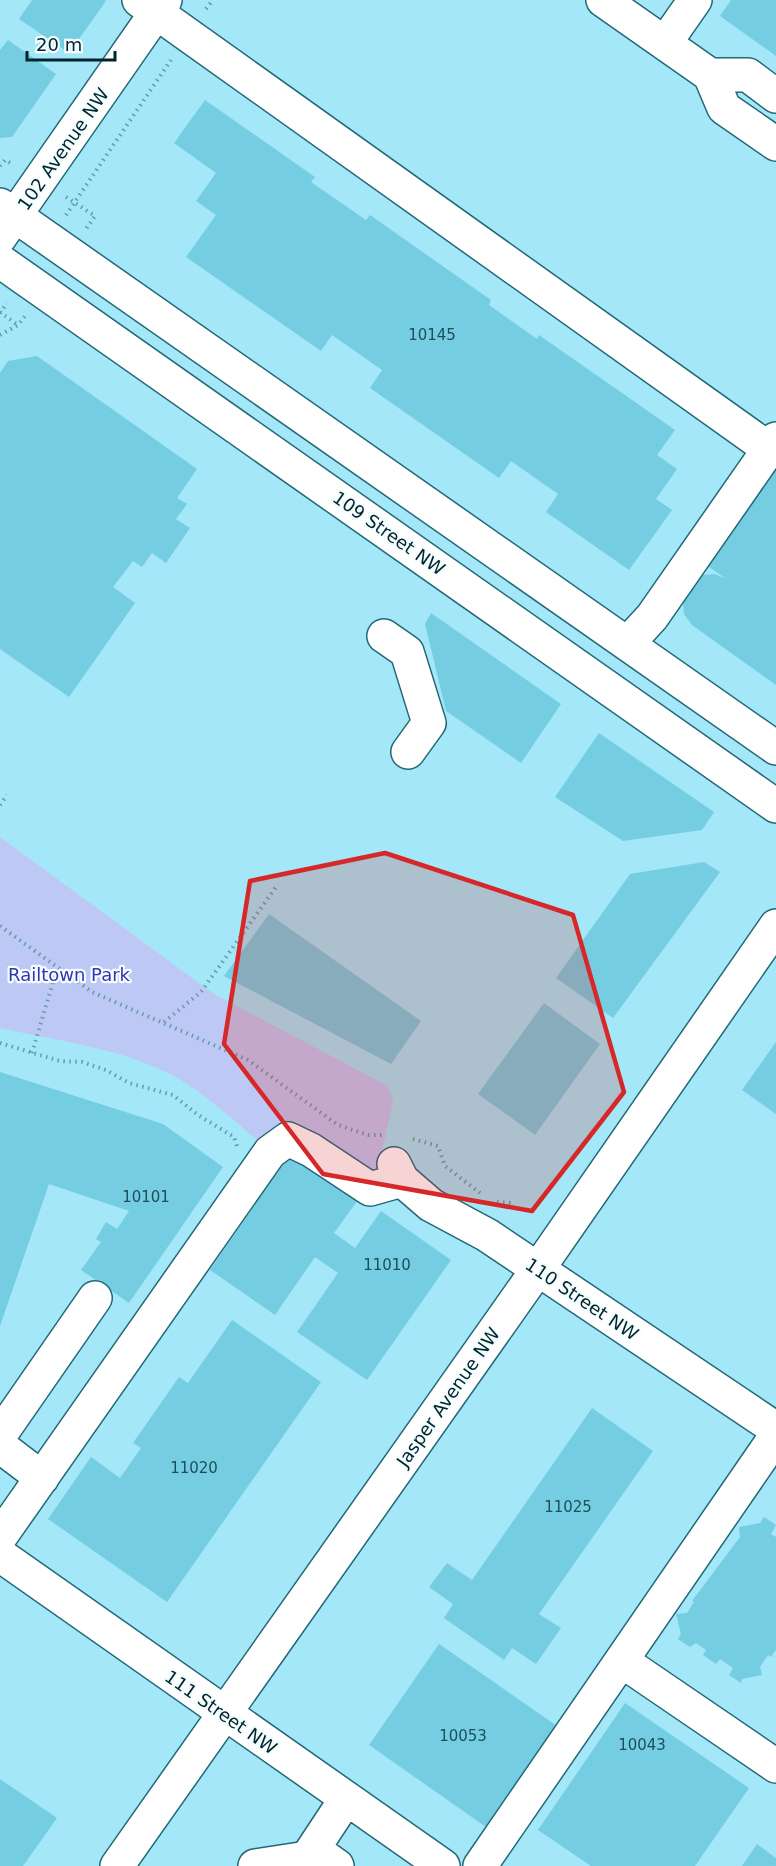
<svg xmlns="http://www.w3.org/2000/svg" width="776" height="1866" font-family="'DejaVu Sans',sans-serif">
	<rect width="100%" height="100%" fill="#a3e7f8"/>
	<path fill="#bec8f4" d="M0,837L214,994L388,1086L393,1102L378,1169L369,1174L283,1117L263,1145C233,1120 202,1090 168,1073C116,1047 56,1041 0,1028Z"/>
	<path fill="#75cde2" d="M32,0H104L106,1L69,53L19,19Z
		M731,0H776V56L720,16Z
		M8,40L56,74L12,137L0,138V50Z
		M205,100L315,177L311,182L366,220L370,215L491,300L489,305L537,339L539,335L675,430L657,455L677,469L656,499L672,510L629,570L546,512L558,494L511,461L499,478L370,388L382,370L332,335L321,351L186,257L216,215L196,201L216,173L174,143Z
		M37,356L197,469L177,498L187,504L176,519L190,528L166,563L152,553L142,567L133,561L113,587L135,603L69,697L0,649V373L8,361Z
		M776,462V685L692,625L684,614L683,602L697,578L703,575L715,574L726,579L705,564Z
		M431,613L561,704L521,763L446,711L425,624Z
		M599,733L714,812L702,830L623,841L555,797Z
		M704,862L720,872L613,1018L556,978L630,874Z
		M269,914L421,1021L391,1064L224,976Z
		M544,1003L600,1044L535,1135L478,1094Z
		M776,1042V1114L742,1090Z
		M0,1072L163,1124L223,1167L129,1303L81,1270L101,1242L96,1239L106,1222L117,1229L129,1211L49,1184L0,1326Z
		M293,1150L360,1197L334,1233L355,1248L381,1211L451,1260L367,1380L297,1332L338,1273L315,1257L275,1315L210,1270Z
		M232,1320L321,1382L167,1602L48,1519L91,1457L120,1478L141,1448L133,1443L179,1377L188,1383Z
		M592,1408L653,1451L539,1614L561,1628L536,1664L512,1648L504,1660L444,1618L453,1604L429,1587L447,1563L472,1580Z
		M764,1517L776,1525L771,1534L776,1537V1650L771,1657L768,1655L760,1667L762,1675L742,1679L741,1683L729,1675L733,1668L720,1659L716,1664L703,1655L706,1650L696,1643L690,1647L678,1639L681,1634L676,1614L687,1613L694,1602L692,1601L740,1537L739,1527L760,1523Z
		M439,1644L557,1726L486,1827L369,1745Z
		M625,1703L749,1788L695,1866H591L538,1830Z
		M0,1779L57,1818L23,1866H0Z
		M757,1844L776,1858V1866H742Z"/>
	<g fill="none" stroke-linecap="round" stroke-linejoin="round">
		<defs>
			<path id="minor" d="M139,0L769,449
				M603,0L710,75L724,108L776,144
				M665,43L695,0
				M710,75H748L776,96
				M0,237L165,0
				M384,636L407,652L429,723L408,752
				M628,643L652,617L776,439
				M394,1164L402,1180L431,1205L487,1235L776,1429
				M0,1435L95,1298
				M0,1446L42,1478
				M0,1537L270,1152L288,1139L311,1150L370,1189L402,1180
				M0,1555L443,1866
				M622,1661L776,1766
				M313,1849L337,1866
				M255,1866L307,1858
				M307,1866V1858L346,1799
				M480,1866L776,1436"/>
			<path id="major" d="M0,205L776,748
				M0,261L776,806
				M117,1866L538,1269L776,926"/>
		</defs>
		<use href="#minor" stroke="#226877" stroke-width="36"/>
		<use href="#major" stroke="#226877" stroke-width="36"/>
		<path stroke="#649caa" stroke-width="4" stroke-dasharray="1.5 4.5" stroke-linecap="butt" d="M206,9L213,0
			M0,166L5,160L14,165
			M66,197L95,216L86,229
			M66,215L171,60
			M0,312L18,325
			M0,313L7,303
			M0,335L18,325L25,316
			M0,805L7,795
			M0,926L92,992L248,1060L338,1125L368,1135H382
			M164,1022L201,992L276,887
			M0,1043L60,1061L82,1062L106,1070L129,1083L173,1095L198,1115L234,1137L237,1146
			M32,1053L57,969
			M413,1139L438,1146L445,1166L480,1193
			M497,1202L511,1203"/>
		<use href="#minor" stroke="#fff" stroke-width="33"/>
		<use href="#major" stroke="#fff" stroke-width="33"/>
	</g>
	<path fill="#d62828" fill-opacity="0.2" stroke="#d62828" stroke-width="4.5" stroke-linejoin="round" d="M385,853L573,915L624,1092L532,1211L323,1174L224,1044L250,881Z"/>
	<g text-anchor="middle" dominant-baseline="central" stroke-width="4.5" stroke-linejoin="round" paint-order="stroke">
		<g font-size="15" fill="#1d4e5a">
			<text x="432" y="335">10145</text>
			<text x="146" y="1197">10101</text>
			<text x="387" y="1265">11010</text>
			<text x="194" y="1468">11020</text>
			<text x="568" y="1507">11025</text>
			<text x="463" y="1736">10053</text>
			<text x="642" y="1745">10043</text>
		</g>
		<g font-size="18" fill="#00242c" stroke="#f4fdff">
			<text transform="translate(63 149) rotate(-55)">102 Avenue NW</text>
			<text transform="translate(389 533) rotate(35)">109 Street NW</text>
			<text transform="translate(582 1299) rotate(34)">110 Street NW</text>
			<text transform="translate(448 1397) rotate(-55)">Jasper Avenue NW</text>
			<text transform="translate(221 1712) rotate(35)">111 Street NW</text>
		</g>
		<g font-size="18" fill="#3733b2" stroke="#f4fdff">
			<text x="69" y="974">Railtown Park</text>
		</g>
	</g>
	<path d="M27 51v9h88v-9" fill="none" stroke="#00242c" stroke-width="3"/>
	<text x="36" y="51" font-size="18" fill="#00242c" stroke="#f4fdff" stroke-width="4.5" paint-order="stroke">20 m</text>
</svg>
